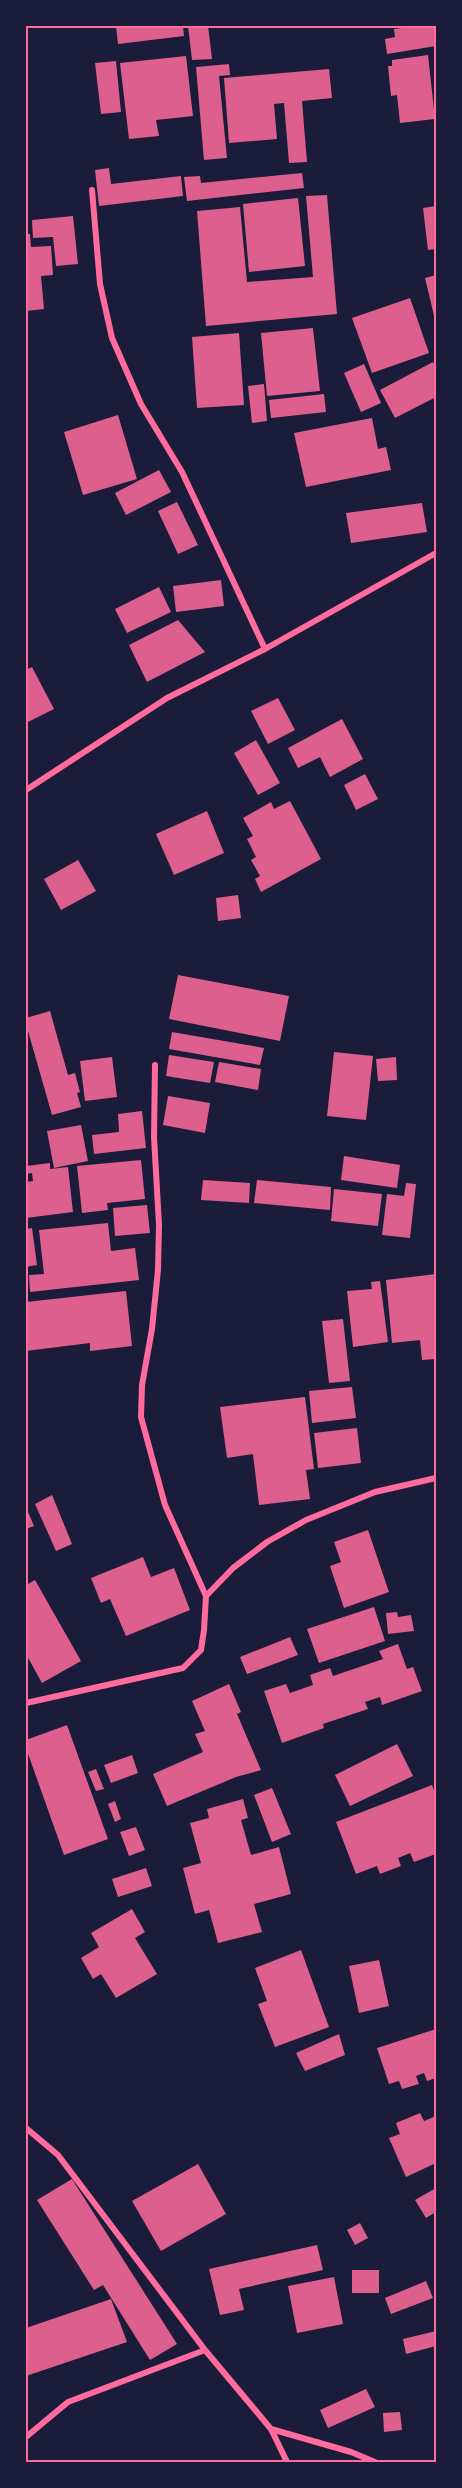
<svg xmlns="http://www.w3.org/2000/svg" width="462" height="2488" font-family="Raleway,sans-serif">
	<rect width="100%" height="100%" fill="#1b1b3a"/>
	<path fill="#dd5f8e" d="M116,26H183L184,36L118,44Z
		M188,26H208L212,59L192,60Z
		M418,26H436V46L387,54L385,39L395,37L394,29Z
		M428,55L435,119L400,123L397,95L391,96L388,66H392V60Z
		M186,56L193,116L156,120L159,136L129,139L120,63Z
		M116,61L121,112L101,114L95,63Z
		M229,64L230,75L219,76L227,158L204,160L196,67Z
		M329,69L332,98L302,101L307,162L289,163L284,103L274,104L277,139L229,143L224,78Z
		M109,168L111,184L181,176L183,196L99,206L95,170Z
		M302,173L304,188L187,201L184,177L200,176L201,183Z
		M327,195L337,314L206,326L197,211L240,207L247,282L313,277L306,196Z
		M298,198L305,266L249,272L243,204Z
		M436,206V249L428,250L423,208Z
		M73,216L78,264L56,266L53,237L33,238L32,220Z
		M26,234H30L31,247L51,246L53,275L41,276L44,309L26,311Z
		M436,275V324L425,278Z
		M410,298L429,353L372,373L352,318Z
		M313,328L320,391L267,396L261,333Z
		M239,333L244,405L197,408L192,337Z
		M433,362L436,367V397L395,418L380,390Z
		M364,364L381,403L361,412L344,373Z
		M264,384L267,421L252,423L248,386Z
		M324,394L326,412L271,418L269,400Z
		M118,415L137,479L83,495L64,432Z
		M372,418L378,449L386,447L391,470L306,487L294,433Z
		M159,470L171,492L126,515L115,493Z
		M177,502L198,545L178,554L158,511Z
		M422,503L427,532L351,543L346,513Z
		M221,580L224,606L176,612L173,586Z
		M159,587L171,612L127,633L115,609Z
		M178,620L205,652L147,682L129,645Z
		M32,667L54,709L26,723V670Z
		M278,698L295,730L268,744L251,711Z
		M342,719L363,759L330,777L320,757L298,768L288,748Z
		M256,740L280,783L258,795L234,753Z
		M365,774L378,799L356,810L344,785Z
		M290,801L321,859L261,892L255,879L260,876L251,860L256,857L247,839L253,836L243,818L271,802L274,809Z
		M207,811L224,853L174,875L156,834Z
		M78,860L96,891L61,910L44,879Z
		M238,895L241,918L218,921L216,898Z
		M178,975L289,996L280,1041L169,1019Z
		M50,1011L68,1075L75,1073L80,1092L77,1093L81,1107L52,1115L26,1024V1018Z
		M172,1032L264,1048L260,1065L169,1049Z
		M334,1052L373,1056L366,1120L327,1116Z
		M169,1055L214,1062L210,1083L166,1076Z
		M112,1057L117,1097L85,1101L80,1061Z
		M396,1057L397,1080L378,1081L376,1059Z
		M219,1062L261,1069L258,1090L215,1082Z
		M168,1096L210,1103L205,1133L163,1125Z
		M142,1111L146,1148L94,1154L92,1135L119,1132L118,1114Z
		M81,1125L88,1161L54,1168L47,1131Z
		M344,1156L400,1165L397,1188L341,1180Z
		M141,1160L145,1199L107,1203L108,1210L82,1213L77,1166Z
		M50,1163V1169L68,1167L73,1212L26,1218V1182L33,1181L32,1173L26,1174V1166Z
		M203,1180L250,1183L249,1203L201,1200Z
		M257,1180L331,1187L330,1210L254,1203Z
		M406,1183L416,1184L410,1238L382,1235L387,1194L404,1196Z
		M334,1189L382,1194L378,1226L331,1221Z
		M147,1205L150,1233L115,1236L113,1208Z
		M108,1223L111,1251L135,1248L139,1280L30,1292L29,1275L44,1274L39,1230Z
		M32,1228L37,1265L26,1267V1229Z
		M436,1274V1359L422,1360L420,1340L392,1343L386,1280Z
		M380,1281L388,1342L353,1347L347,1291L372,1289L371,1282Z
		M126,1291L132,1346L90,1351V1343L26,1351V1302Z
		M343,1319L350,1381L329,1383L322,1321Z
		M352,1387L356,1418L312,1423L309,1391Z
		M305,1397L314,1469L306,1470L310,1499L259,1505L253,1454L227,1458L220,1407Z
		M357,1428L361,1463L318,1468L314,1433Z
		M52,1495L72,1544L56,1551L35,1504Z
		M26,1507L34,1526L26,1529Z
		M368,1530L389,1592L344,1608L330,1566L341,1562L334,1542Z
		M143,1557L151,1577L174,1568L190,1610L126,1636L110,1599L101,1603L91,1578Z
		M35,1580L81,1661L42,1683L26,1654V1585Z
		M374,1607L385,1641L319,1663L307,1629Z
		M397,1612L398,1617L411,1615L414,1631L388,1634L386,1613Z
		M290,1637L298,1655L247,1674L240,1657Z
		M398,1644L407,1669L413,1667L422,1691L382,1705L380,1697L365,1702L368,1709L323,1724L324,1728L282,1743L264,1691L286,1684L290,1693L313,1685L310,1675L330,1668L333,1676L383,1659L379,1651Z
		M229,1684L241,1712L237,1714L261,1770L236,1777L167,1806L153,1774L203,1752L195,1734L205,1731L192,1701Z
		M67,1725L108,1839L64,1855L26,1748V1740Z
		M397,1744L413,1776L350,1806L335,1775Z
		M132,1755L138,1773L111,1783L104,1765Z
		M96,1769L104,1789L96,1791L88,1772Z
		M432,1785L436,1796V1854L414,1862L410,1853L398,1858L401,1866L380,1874L377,1866L356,1874L336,1822Z
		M272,1788L291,1834L272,1842L254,1795Z
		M243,1799L248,1818L241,1820L251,1855L279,1847L291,1894L254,1904L262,1932L218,1943L209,1910L195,1914L183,1868L201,1863L190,1823L209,1818L207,1809Z
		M115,1801L121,1819L115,1822L108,1804Z
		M136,1827L145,1850L129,1856L120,1832Z
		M146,1868L152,1886L118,1897L112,1879Z
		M132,1909L145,1932L135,1938L157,1974L116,1998L101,1974L93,1979L81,1958L99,1947L91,1933Z
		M301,1950L329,2027L275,2047L258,2004L267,2001L255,1968Z
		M379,1960L389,2006L359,2013L349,1966Z
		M436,2029V2078L427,2081L424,2073L416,2076L419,2084L402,2089L399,2081L389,2084L377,2048Z
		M339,2034L345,2055L305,2071L296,2053Z
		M420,2113L424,2121L436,2116V2163L406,2177L389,2138L400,2134L396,2123Z
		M198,2164L226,2214L161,2251L132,2201Z
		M72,2179L177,2344L150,2360L103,2285L94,2290L37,2200Z
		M436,2188V2212L426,2218L415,2200Z
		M360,2223L368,2238L355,2245L347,2230Z
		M317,2245L323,2270L239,2289L244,2310L220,2315L209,2269Z
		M352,2270H379V2293H352Z
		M334,2277L343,2324L297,2333L288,2286Z
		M426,2281L433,2298L391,2314L385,2298Z
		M111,2299L127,2342L26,2376V2328Z
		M436,2331V2346L406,2354L403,2339Z
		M366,2389L375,2407L328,2428L320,2410Z
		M400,2412L402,2430L384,2432L383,2413Z"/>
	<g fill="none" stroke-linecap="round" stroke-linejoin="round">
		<path stroke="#ff6b9d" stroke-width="6" d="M92,190L100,284L112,338L141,404L182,472L265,649
			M26,790L167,698L265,649L436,553
			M155,1065L154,1137L159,1225L158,1270L152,1329L142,1385L141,1417L165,1505L206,1596
			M26,1703L183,1668L201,1650L204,1630L206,1596L233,1568L267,1542L306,1520L375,1492L436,1478
			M26,2128L58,2155L205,2350L271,2429L351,2452L375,2462
			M271,2429L287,2462
			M26,2437L68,2402L205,2350"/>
	</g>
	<rect width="462" height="2488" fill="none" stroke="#1b1b3a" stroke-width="54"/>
	<rect x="27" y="27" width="408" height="2434" fill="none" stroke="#ff6b9d" stroke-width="2"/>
</svg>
